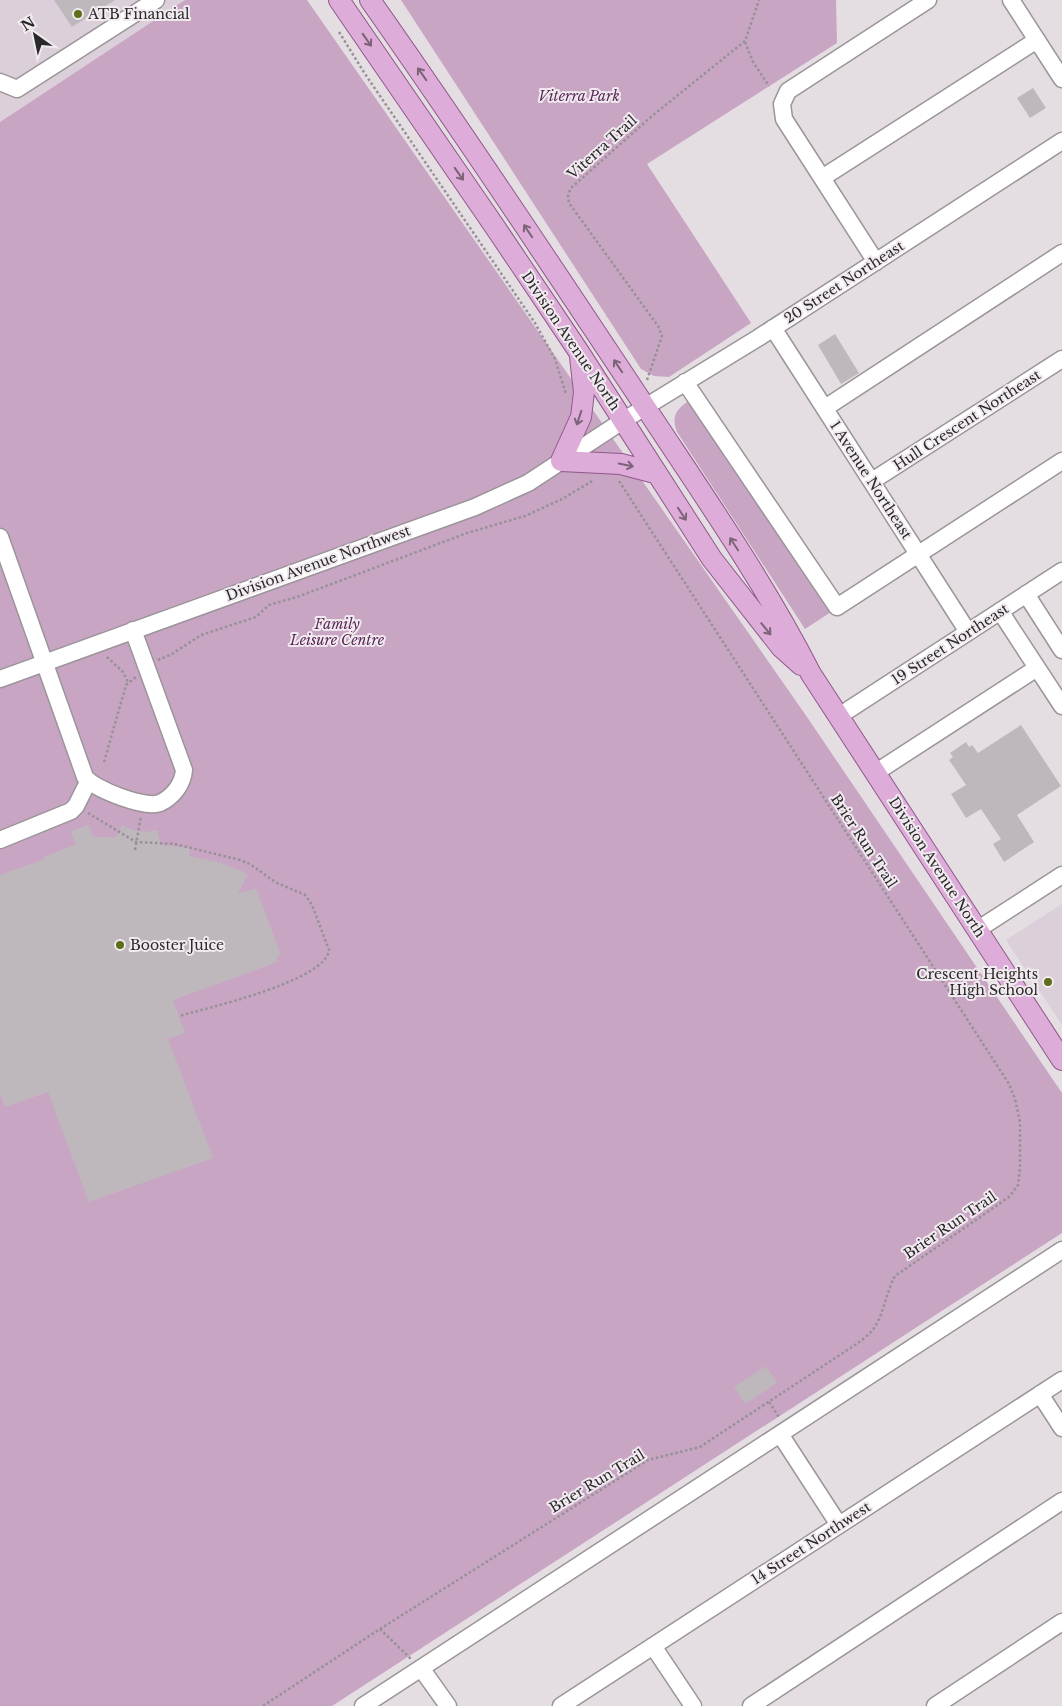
<svg xmlns="http://www.w3.org/2000/svg" width="1062" height="1706" font-family="'Libre Baskerville',serif">
	<rect width="100%" height="100%" fill="#e4dee3"/>
	<path fill="#dbcfd9" d="M0,0H185L0,122Z
		M1062,904V1025L1006,940Z"/>
	<path fill="#c9a5c4" d="M185,0H307L807,717L1062,1093V1233L332,1706H0V122Z
		M401,0H836L837,43L647,164L751,323L669,377L654,376L641,369Z
		M693,398L831,612L805,629L677,432C670,414 678,408 693,398Z"/>
	<path fill="#beb8bd" d="M54,0H115L72,27Z
		M1033,88L1046,108L1030,118L1017,98Z
		M835,334L859,373L841,384L818,345Z
		M1021,725L1061,786L1017,815L1034,842L1004,862L993,844L1001,839L981,809L966,818L951,794L966,785L949,760L953,757L950,753L966,742L969,747L972,745L978,753Z
		M89,825L93,837H116L122,825L133,830L146,832L157,830L161,845L190,848L189,856L222,863L248,874L238,893L256,889L281,955L276,957L278,962L173,1000L185,1033L168,1039L213,1158L89,1202L48,1092L5,1107L0,1093V875L45,859L44,857L76,844L71,831Z
		M766,1366L777,1383L745,1404L734,1387Z"/>
	<g fill="none" stroke-linecap="round" stroke-linejoin="round">
		<defs>
			<path id="minor" d="M1011,0L1062,79
				M0,82L17,89L156,0
				M822,178L1037,40
				M876,262L784,119L782,104L788,91L928,0
				M773,328L968,632
				M685,382L837,607L1062,461
				M825,408L1062,253
				M872,481L1062,359
				M0,537L85,777C94,789 145,809 160,803C173,797 183,784 184,770L133,630
				M1026,594L1062,650
				M1000,611L1062,706
				M0,679L475,507L528,483L624,420L758,338L1062,141
				M839,716L1062,571
				M875,773L1037,668
				M0,840L71,811L76,806L88,782
				M977,930L1062,875
				M1040,1394L1062,1428
				M780,1434L839,1525
				M653,1646L693,1706
				M421,1668L448,1706
				M363,1706L1062,1250
				M561,1706L1062,1380
				M751,1706L1062,1501
				M935,1706L1062,1622"/>
			<path id="major" d="M339,0L495,227L579,352L712,559L781,647L801,665
				M370,0C462,131 551,265 640,399C699,489 762,578 811,674L1062,1060
				M580,357L584,392L581,417L561,461L621,464L655,473"/>
		</defs>
		<use href="#minor" stroke="#9b959a" stroke-width="19"/>
		<use href="#major" stroke="#8f598a" stroke-width="22"/>
		<path stroke="#969195" stroke-width="2.5" stroke-dasharray="2.5 2.5" stroke-linecap="butt" d="M339,32L365,74L535,323L555,359L566,394
			M745,42L753,62L769,86
			M647,380L662,336L658,326L569,203L568,195L571,188L652,116L745,41L759,0
			M107,657L123,672L128,682
			M158,660L172,654L201,635L256,617L269,605L297,597L467,533L525,516L562,499L594,480
			M104,762L126,685L136,677
			M88,813L136,842L175,844L240,860L250,864L275,882L305,895L312,905L329,950C326,981 207,1008 179,1016
			M135,850L141,816
			M769,1402L779,1417
			M380,1629L411,1659
			M263,1706L380,1629L648,1460L700,1447L858,1343C862,1340 867,1336 871,1332C884,1317 885,1294 895,1276L1009,1197L1018,1185L1020,1169V1122L1015,1099L1009,1084L619,481"/>
		<use href="#minor" stroke="#fff" stroke-width="16"/>
		<use href="#major" stroke="#ddacd8" stroke-width="20"/>
	</g>
	<defs><path id="oneway-shaft" d="M-6 0H5M1.5-3L5.5 0L1.5 3" fill="none" stroke-width="1.6" stroke-linecap="round" stroke-linejoin="round" transform="scale(1.25)"/></defs>
	<g stroke="#7b6378">
		<use href="#oneway-shaft" transform="translate(367 40) rotate(55)"/>
		<use href="#oneway-shaft" transform="translate(422 74) rotate(-125)"/>
		<use href="#oneway-shaft" transform="translate(459 174) rotate(55)"/>
		<use href="#oneway-shaft" transform="translate(528 231) rotate(-124)"/>
		<use href="#oneway-shaft" transform="translate(618 366) rotate(-124)"/>
		<use href="#oneway-shaft" transform="translate(579 418) rotate(108)"/>
		<use href="#oneway-shaft" transform="translate(626 465) rotate(12)"/>
		<use href="#oneway-shaft" transform="translate(682 514) rotate(57)"/>
		<use href="#oneway-shaft" transform="translate(734 544) rotate(-123)"/>
		<use href="#oneway-shaft" transform="translate(766 629) rotate(51)"/>
	</g>
	<g fill="#5c6e1a" stroke="#f1ebf0" stroke-width="2">
		<circle cx="78" cy="14" r="5"/>
		<circle cx="120" cy="945" r="5"/>
		<circle cx="1048" cy="982" r="5"/>
	</g>
	<g text-anchor="middle" dominant-baseline="central" stroke-width="4" stroke-linejoin="round" paint-order="stroke">
		<g font-size="14" fill="#2a282a" stroke="#f1ebf0" text-anchor="start">
			<text x="88" y="14">ATB Financial</text>
			<text x="130" y="945">Booster Juice</text>
			<text x="1038" y="974" text-anchor="end">Crescent Heights<tspan x="1038" dy="16">High School</tspan></text>
		</g>
		<g font-size="14" font-style="italic" fill="#5a2756" stroke="#f1ebf0">
			<text x="579" y="96">Viterra Park</text>
			<text x="337" y="624">Family<tspan x="337" dy="16">Leisure Centre</tspan></text>
		</g>
		<g font-size="14" fill="#2a282a" stroke="#f1ebf0">
			<text transform="translate(602 147) rotate(-42)">Viterra Trail</text>
			<text transform="translate(844 282) rotate(-33)">20 Street Northeast</text>
			<text transform="translate(571 341) rotate(56)">Division Avenue North</text>
			<text transform="translate(967 420) rotate(-33)">Hull Crescent Northeast</text>
			<text transform="translate(871 480) rotate(57)">1 Avenue Northeast</text>
			<text transform="translate(318 563) rotate(-20)">Division Avenue Northwest</text>
			<text transform="translate(950 644) rotate(-33)">19 Street Northeast</text>
			<text transform="translate(864 841) rotate(57)">Brier Run Trail</text>
			<text transform="translate(937 867) rotate(57)">Division Avenue North</text>
			<text transform="translate(950 1225) rotate(-34)">Brier Run Trail</text>
			<text transform="translate(597 1481) rotate(-31)">Brier Run Trail</text>
			<text transform="translate(811 1543) rotate(-33)">14 Street Northwest</text>
		</g>
	</g>
	<g transform="translate(35 35) rotate(327)" stroke="#f1ebf0" stroke-width="4" paint-order="stroke">
	<path d="M0-4L9 19L0 12L-9 19Z" fill="#2a282a"/>
	<text y="-8" font-size="14" font-weight="bold" text-anchor="middle" fill="#2a282a">N</text>
	</g>
</svg>
